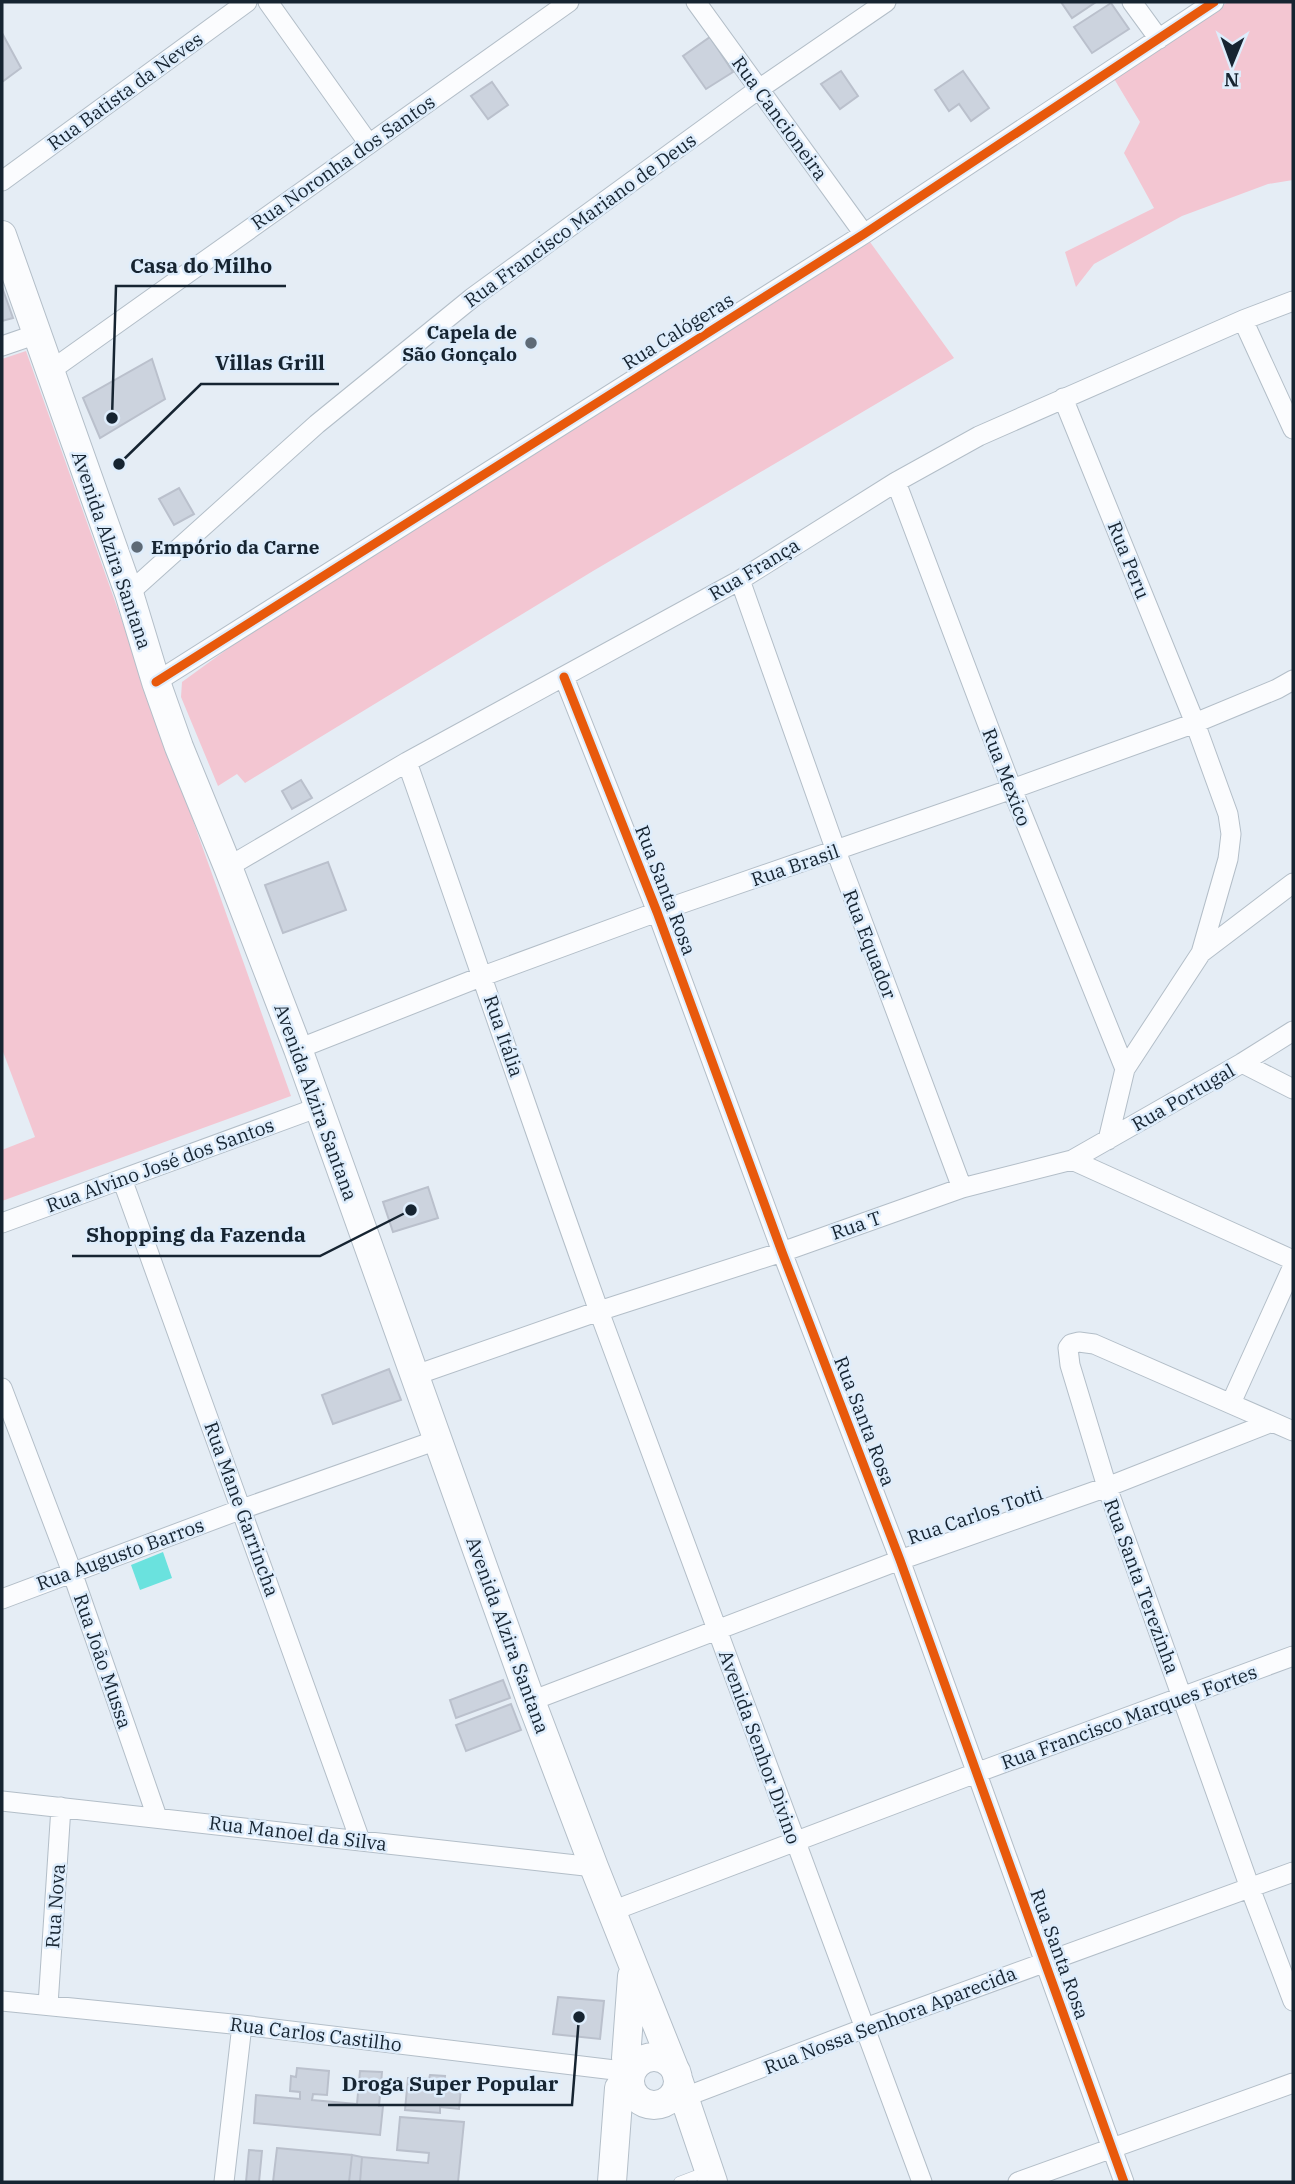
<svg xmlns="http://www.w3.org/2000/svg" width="1295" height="2184" font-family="'IBM Plex Serif',serif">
	<rect width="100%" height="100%" fill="#e5edf5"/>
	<path fill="#f3c6d2" d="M1228,2H1293V180L1268,184L1182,216L1094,264L1076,287L1065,252L1154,208L1124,153L1140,122L1113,77Z
		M870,242L954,358L593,571L245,783L237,774L218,786L181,697L182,682L237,642Z
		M26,351L291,1096L2,1201V1150L35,1137L2,1049V359Z"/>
	<path fill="#6ae2de" d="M163,1552L172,1578L140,1590L131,1565Z"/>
	<path fill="#ccd3de" stroke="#bac0cc" stroke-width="2" d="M1061,2H1096L1072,18Z
		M1111,3L1129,29L1092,53L1074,27Z
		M2,33L21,68L2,82Z
		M710,37L733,72L706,89L683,56Z
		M841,71L858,96L840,109L821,84Z
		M963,71L989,108L971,121L959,104L949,111L935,90Z
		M492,82L508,105L488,119L471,96Z
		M2,287L13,318L2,321Z
		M152,359L165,399L100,438L83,398Z
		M179,488L194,514L174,525L159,499Z
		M301,780L312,798L292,809L282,791Z
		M328,862L346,910L283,933L265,885Z
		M428,1187L438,1218L393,1232L383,1202Z
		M389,1369L401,1400L333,1424L322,1395Z
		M503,1680L510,1698L456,1718L450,1700Z
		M511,1704L521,1730L466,1751L456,1725Z
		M558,1997L604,2001L600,2039L553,2034Z
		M297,2068L329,2071L327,2095L313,2094L312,2100L357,2104L360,2071L382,2072L379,2106H383L380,2135L254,2123L256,2095L300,2099V2092L290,2091L291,2076L296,2077Z
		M430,2075L445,2076L444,2086L461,2088L459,2109L440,2107V2113L405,2110L408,2078L429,2079Z
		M400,2117L464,2122L458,2182H360L362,2157L428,2163L429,2153L397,2150Z
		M277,2148L352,2155L349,2182H273Z
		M249,2150L262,2151L259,2182H246Z
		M352,2155L362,2157L360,2182H349Z"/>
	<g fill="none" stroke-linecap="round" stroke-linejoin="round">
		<defs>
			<path id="lane" d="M679,2182L708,2171"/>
			<path id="street" d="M268,2L369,144
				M696,2L864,234
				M1132,2L1159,39
				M2,181L247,2
				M1243,320L1293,429
				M2,346L37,334
				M50,371L569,2
				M1063,398L1195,723L1228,814L1231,834L1228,859L1201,953
				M896,482L1012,789L1125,1069
				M740,580L836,851L962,1188
				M129,593L317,424L472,298L759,89L886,2
				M564,677L657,912L782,1252L900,1560L1124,2182
				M156,682L864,234L1214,2
				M407,762C472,946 534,1131 600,1314C706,1604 814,1893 922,2182
				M228,867L407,762L740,580L896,482L979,436L1243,320L1293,301
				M298,1049L483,976L657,912L1012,789L1195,723L1277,689L1293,680
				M1242,1063L1293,1089
				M1108,1140L1125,1069L1201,953L1293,883
				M1072,1160L1293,1260
				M122,1179L360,1840
				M2,1223L319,1107
				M413,1376L599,1311L782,1252L962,1188L1072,1160L1242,1063L1293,1031
				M2,1388L72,1572L157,1817
				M1231,1403L1293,1266
				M1293,1431L1094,1344L1079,1342L1071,1344L1068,1348L1070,1365L1107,1487L1250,1888L1293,2001
				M2,1599L242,1509L437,1440
				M531,1701L900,1560L1107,1487L1272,1422
				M2,1801L594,1867
				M612,1911L976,1773L1293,1656
				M2,2001L242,2025L631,2072
				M48,2005L61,1807
				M685,2097L865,2028L1293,1872
				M224,2182L242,2025
				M1018,2182L1293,2083"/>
			<path id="secondary" d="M2,235L129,593L156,682L179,747L228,867L298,1049L531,1701L594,1867L675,2070
				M630 2081a24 24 0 1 1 48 0a24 24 0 1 1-48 0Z
				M632,2070L626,2058L632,1976
				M677,2076L713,2182
				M612,2182L619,2088L630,2075"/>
		</defs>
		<use href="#lane" stroke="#b3bec8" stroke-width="11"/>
		<use href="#street" stroke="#b3bec8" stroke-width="21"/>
		<use href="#secondary" stroke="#b3bec8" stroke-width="30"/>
		<use href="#lane" stroke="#fbfcfe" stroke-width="10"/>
		<use href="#street" stroke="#fbfcfe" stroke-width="19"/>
		<use href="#secondary" stroke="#fbfcfe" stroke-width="28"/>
		<defs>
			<path id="cycleway" d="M564,677L657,912L782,1252L900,1560L1124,2182
				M156,682L864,234L1214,2"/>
		</defs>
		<use href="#cycleway" stroke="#deedfc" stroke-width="13"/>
		<use href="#cycleway" stroke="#e8590c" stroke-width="9"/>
	</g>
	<g fill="#5e6a76" stroke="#deedfc" stroke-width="2.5">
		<circle cx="531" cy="343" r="7"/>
		<circle cx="137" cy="547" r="7"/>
	</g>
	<g text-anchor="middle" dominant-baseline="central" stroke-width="5" stroke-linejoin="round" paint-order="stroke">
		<g font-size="19" fill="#162431" stroke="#deedfc">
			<text transform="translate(125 91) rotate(-36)">Rua Batista da Neves</text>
			<text transform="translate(780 118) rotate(54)">Rua Cancioneira</text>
			<text transform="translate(343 162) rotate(-35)">Rua Noronha dos Santos</text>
			<text transform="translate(580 220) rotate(-36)">Rua Francisco Mariano de Deus</text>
			<text transform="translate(678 331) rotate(-32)">Rua Calógeras</text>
			<text transform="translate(112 550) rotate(71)">Avenida Alzira Santana</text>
			<text transform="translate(1129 560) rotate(68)">Rua Peru</text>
			<text transform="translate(754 569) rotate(-31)">Rua França</text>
			<text transform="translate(1007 777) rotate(69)">Rua Mexico</text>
			<text transform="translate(795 865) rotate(-19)">Rua Brasil</text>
			<text transform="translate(666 890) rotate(69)">Rua Santa Rosa</text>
			<text transform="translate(870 944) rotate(69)">Rua Equador</text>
			<text transform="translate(504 1036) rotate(71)">Rua Itália</text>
			<text transform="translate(1183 1097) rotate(-30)">Rua Portugal</text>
			<text transform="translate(316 1102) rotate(70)">Avenida Alzira Santana</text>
			<text transform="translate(160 1165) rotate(-20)">Rua Alvino José dos Santos</text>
			<text transform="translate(856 1225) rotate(-19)">Rua T</text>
			<text transform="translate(865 1421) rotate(69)">Rua Santa Rosa</text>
			<text transform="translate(242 1509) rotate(70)">Rua Mane Garrincha</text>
			<text transform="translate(975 1515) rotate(-19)">Rua Carlos Totti</text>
			<text transform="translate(120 1554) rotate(-20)">Rua Augusto Barros</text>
			<text transform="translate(1142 1586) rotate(70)">Rua Santa Terezinha</text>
			<text transform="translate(508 1635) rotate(70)">Avenida Alzira Santana</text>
			<text transform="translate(103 1661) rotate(71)">Rua João Mussa</text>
			<text transform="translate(1129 1717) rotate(-20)">Rua Francisco Marques Fortes</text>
			<text transform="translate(760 1747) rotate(70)">Avenida Senhor Divino</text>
			<text transform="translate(298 1833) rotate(7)">Rua Manoel da Silva</text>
			<text transform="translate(55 1906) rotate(-86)">Rua Nova</text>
			<text transform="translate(1060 1954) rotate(70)">Rua Santa Rosa</text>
			<text transform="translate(890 2020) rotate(-21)">Rua Nossa Senhora Aparecida</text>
			<text transform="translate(316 2034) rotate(7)">Rua Carlos Castilho</text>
		</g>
		<g font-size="19" font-weight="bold" fill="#162431" stroke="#deedfc" text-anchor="end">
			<text x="517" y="332">Capela de<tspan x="517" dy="22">São Gonçalo</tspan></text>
			<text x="151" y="547" text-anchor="start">Empório da Carne</text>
		</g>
	</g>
	<path fill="none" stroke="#162431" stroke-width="2.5" d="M112 418L116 286H286M119 464L201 384H339M411 1210L320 1256H72M579 2017L572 2105H328"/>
	<g fill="#162431" stroke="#deedfc" stroke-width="2.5">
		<circle cx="112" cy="418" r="7"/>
		<circle cx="119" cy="464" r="7"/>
		<circle cx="411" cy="1210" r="7"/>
		<circle cx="579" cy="2017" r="7"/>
	</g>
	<g font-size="21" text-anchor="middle" font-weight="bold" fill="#162431" stroke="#deedfc" stroke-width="5" stroke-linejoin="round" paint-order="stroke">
		<text x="201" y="273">Casa do Milho</text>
		<text x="270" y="370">Villas Grill</text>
		<text x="196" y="1242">Shopping da Fazenda</text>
		<text x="450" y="2091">Droga Super Popular</text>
	</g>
	<rect width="1295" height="2184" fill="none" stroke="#162431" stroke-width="7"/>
	<g transform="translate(1232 63) rotate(181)" stroke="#deedfc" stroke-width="5" paint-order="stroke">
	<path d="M0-5L12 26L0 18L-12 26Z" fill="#162431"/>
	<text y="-10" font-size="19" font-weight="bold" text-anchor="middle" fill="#162431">N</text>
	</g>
</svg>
